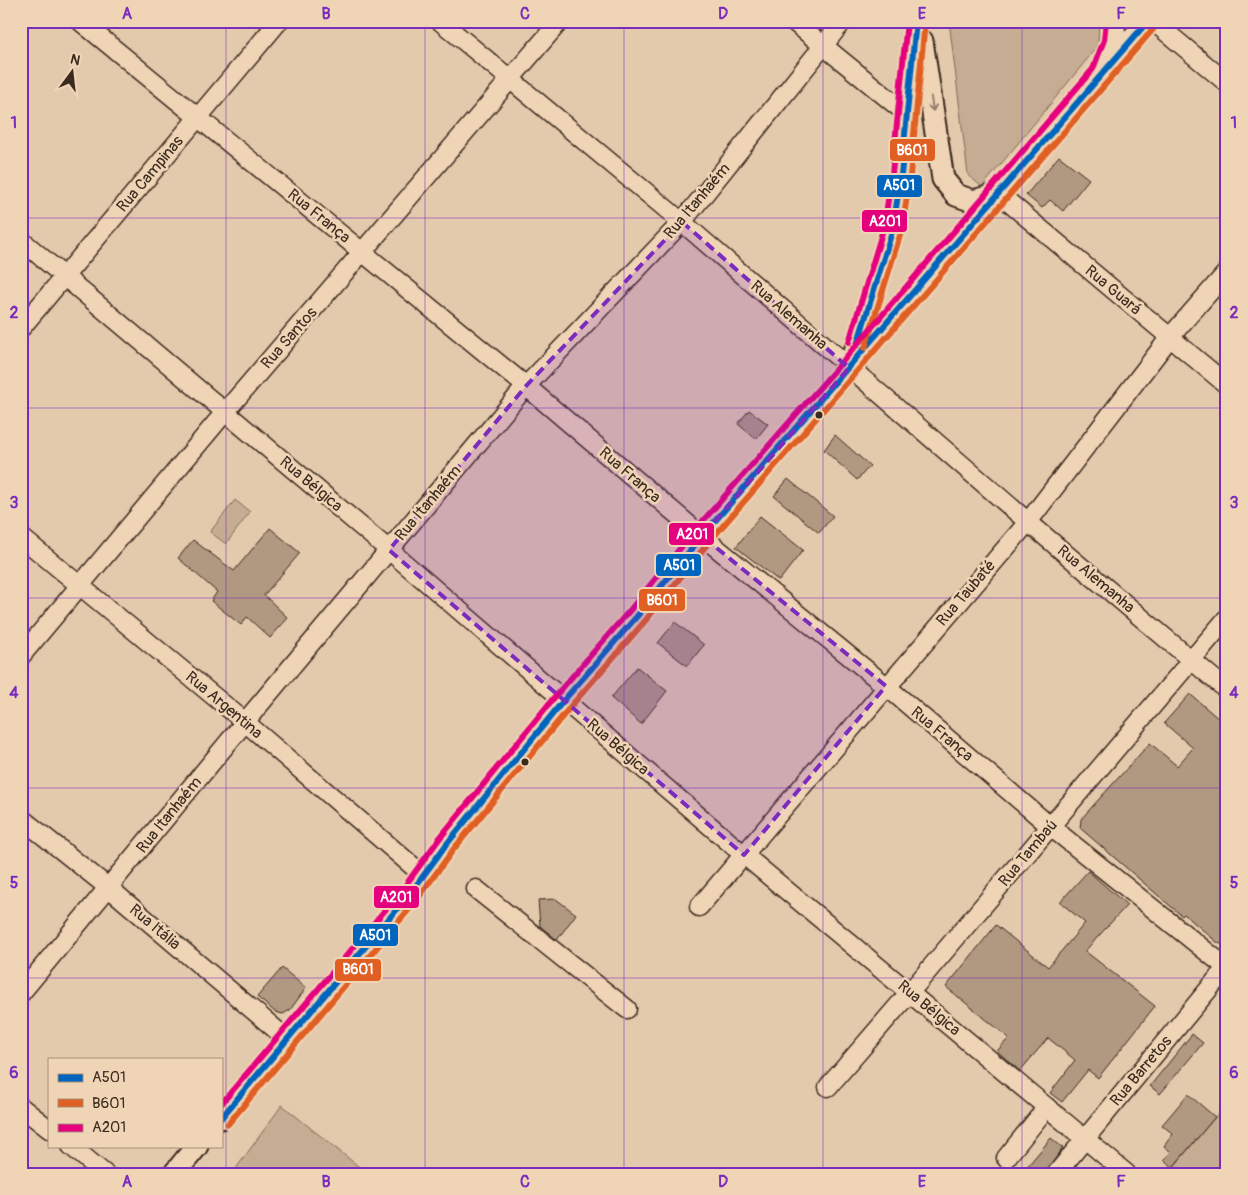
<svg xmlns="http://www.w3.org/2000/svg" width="1248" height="1195" font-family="Pangolin,sans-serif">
	<rect width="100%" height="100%" fill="#e4caad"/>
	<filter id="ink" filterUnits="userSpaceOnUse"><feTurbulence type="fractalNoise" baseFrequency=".02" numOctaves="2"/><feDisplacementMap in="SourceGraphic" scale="10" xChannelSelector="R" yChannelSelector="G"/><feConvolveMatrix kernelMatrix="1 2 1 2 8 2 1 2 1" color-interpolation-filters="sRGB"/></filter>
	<g filter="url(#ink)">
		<path fill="#c5ac92" stroke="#806b58" d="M949,21H1099L1098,46L982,187L968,175Z
			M235,500L250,512L226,544L210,532Z
			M1227,1103V1174H1168Z
			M282,1105L368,1174H232Z"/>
		<path fill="#b09881" stroke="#3b2a1e" d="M1059,156L1089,179L1063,211L1050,200L1042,208L1026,195Z
			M749,410L768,424L756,439L738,424Z
			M835,435L870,466L857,480L824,450Z
			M788,479L833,516L819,533L774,496Z
			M760,516L803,550L779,581L736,547Z
			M270,528L300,553L264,595L288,618L270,638L247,617L241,625L211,601L217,592L178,558L193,540L234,571Z
			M675,622L704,645L687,666L658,643Z
			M637,667L667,691L641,724L611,698Z
			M1190,694L1227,726V946L1218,943L1184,914L1182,916L1080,828L1081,819L1150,743L1177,766L1193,748L1164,723Z
			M1088,871L1127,905L1085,951L1155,1006L1098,1078L1088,1070L1062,1102L1050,1093L1075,1060L1048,1038L1020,1071L997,1051L1009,1038L946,987L996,925L1048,967L1085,923L1060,902Z
			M556,899L576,914L557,940L540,926L538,900Z
			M282,968L306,988L290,1010L283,1014L275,1012L257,997Z
			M1192,1034L1203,1043L1160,1094L1150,1086Z
			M1188,1094L1215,1117L1173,1167L1164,1160L1171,1152L1164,1146L1173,1134L1162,1125Z
			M1051,1138L1063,1148L1044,1174H1021Z"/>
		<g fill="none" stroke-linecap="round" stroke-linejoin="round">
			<defs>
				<path id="minor" d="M80,21L526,386L702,536L886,686L1051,827L1227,968
					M440,21L682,222L1028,522L1227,690
					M793,21L907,114
					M1153,21L1227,83
					M999,194L1227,385
					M21,240L389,550L744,855L1127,1174
					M21,328L279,21
					M21,537L245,722L423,875
					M21,656L225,412L560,21
					M21,818L109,888L287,1039
					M476,889L627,1009
					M699,907L1028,522L1170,337L1227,272
					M21,993L245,722L526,386L682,222L843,21
					M828,1087L910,992L1227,618
					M21,1107L49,1129
					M71,1146L105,1174
					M1006,1158L1047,1107
					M1056,1174L1227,967"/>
				<path id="major" d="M922,41L943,179L956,195L973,201L999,194
					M1104,64L1113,42L1115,21
					M853,358L893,228L901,175L916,21
					M221,1118L409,895L446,845L564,700L638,615L702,536L849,368L1101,74L1148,21
					M174,1174L197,1146"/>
			</defs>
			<use href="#minor" stroke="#3b2a1e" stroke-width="21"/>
			<use href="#major" stroke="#3b2a1e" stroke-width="25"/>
			<use href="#minor" stroke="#efd4b6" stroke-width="18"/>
			<use href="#major" stroke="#efd4b6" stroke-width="21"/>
			<defs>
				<path id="bus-1" d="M857,345L893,228L901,175L916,21
					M221,1118L409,895L446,845L564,700L638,615L702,536L1148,21"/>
				<path id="bus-2" d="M865,348L902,229L910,176L925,22
					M228,1124L416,901L453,850L571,706L645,621L709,542L1155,27"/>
				<path id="bus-3" d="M849,342L884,226L892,174L907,21
					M221,1104L402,890L439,839L557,694L631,609L695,530L842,362L1093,69L1104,40L1106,21"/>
			</defs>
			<use href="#bus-1" stroke="#efd4b6" stroke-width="10"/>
			<use href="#bus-2" stroke="#efd4b6" stroke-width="10"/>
			<use href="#bus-3" stroke="#efd4b6" stroke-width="10"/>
			<use href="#bus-1" stroke="#0065bd" stroke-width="6"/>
			<use href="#bus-2" stroke="#e05f22" stroke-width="6"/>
			<use href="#bus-3" stroke="#e5007d" stroke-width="6"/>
		</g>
		<defs><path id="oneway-shaft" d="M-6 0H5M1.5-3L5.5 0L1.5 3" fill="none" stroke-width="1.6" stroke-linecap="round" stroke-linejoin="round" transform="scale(1.25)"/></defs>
		<use stroke="#957f6a" href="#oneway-shaft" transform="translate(932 104) rotate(81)"/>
	</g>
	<path fill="#7b2cbf" fill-opacity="0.2" stroke="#7b2cbf" stroke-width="4" stroke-dasharray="10 6" stroke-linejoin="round" d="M682,222L849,368L702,536L886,686L744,855L389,550L526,386Z"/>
	<path fill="none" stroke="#7b2cbf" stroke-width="1" stroke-opacity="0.55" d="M226,21V1174M425,21V1174M624,21V1174M823,21V1174M1022,21V1174M21,218H1227M21,408H1227M21,598H1227M21,788H1227M21,978H1227"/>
	<g fill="#3b2a1e" stroke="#efd4b6" stroke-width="2">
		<circle cx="819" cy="415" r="4.5"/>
		<circle cx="525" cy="762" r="4.5"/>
	</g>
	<g text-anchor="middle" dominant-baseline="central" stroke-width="5" stroke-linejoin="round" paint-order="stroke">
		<g font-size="16" fill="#3b2a1e" stroke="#efd4b6">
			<text transform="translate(150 174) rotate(-50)">Rua Campinas</text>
			<text transform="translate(697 201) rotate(-50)">Rua Itanhaém</text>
			<text transform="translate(319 216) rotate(39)">Rua França</text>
			<text transform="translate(1113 290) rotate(40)">Rua Guará</text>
			<text transform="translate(789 315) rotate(41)">Rua Alemanha</text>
			<text transform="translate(289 338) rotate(-49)">Rua Santos</text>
			<text transform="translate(630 475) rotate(41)">Rua França</text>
			<text transform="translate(311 484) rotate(40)">Rua Bélgica</text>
			<text transform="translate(428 503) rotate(-50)">Rua Itanhaém</text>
			<text transform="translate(1096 579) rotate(40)">Rua Alemanha</text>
			<text transform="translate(966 593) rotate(-49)">Rua Taubaté</text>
			<text transform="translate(224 705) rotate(40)">Rua Argentina</text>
			<text transform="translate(942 734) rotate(40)">Rua França</text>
			<text transform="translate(618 747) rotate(41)">Rua Bélgica</text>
			<text transform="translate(169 815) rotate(-51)">Rua Itanhaém</text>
			<text transform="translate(1028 853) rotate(-50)">Rua Tambaú</text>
			<text transform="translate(155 927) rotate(40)">Rua Itália</text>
			<text transform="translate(929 1008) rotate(40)">Rua Bélgica</text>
			<text transform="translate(1141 1071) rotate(-50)">Rua Barretos</text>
		</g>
	</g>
	<g stroke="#efd4b6" stroke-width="2">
		<rect x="889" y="138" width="47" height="24" rx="5" fill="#e05f22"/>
		<rect x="876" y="174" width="47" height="24" rx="5" fill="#0065bd"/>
		<rect x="861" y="209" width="47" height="24" rx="5" fill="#e5007d"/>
		<rect x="668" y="522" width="47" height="24" rx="5" fill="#e5007d"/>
		<rect x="655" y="553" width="47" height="24" rx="5" fill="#0065bd"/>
		<rect x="638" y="588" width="48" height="24" rx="5" fill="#e05f22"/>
		<rect x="373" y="885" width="47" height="24" rx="5" fill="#e5007d"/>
		<rect x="352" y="923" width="47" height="24" rx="5" fill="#0065bd"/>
		<rect x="334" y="958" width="48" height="24" rx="5" fill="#e05f22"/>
	</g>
	<g font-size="14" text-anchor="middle" font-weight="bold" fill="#fff">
		<text x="912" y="155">B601</text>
		<text x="899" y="190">A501</text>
		<text x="885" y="226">A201</text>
		<text x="692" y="539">A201</text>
		<text x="679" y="570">A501</text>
		<text x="662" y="605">B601</text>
		<text x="396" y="902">A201</text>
		<text x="375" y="940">A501</text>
		<text x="358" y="974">B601</text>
	</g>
	<rect width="1248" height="1195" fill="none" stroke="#efd4b6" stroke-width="55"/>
	<rect x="48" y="1058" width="175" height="90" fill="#efd4b6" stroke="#a79079"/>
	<rect x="58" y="1074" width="25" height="8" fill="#0065bd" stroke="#a79079"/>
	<text x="92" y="1082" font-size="15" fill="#3b2a1e">A501</text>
	<rect x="58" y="1099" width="25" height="8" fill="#e05f22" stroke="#a79079"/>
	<text x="92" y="1108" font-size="15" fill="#3b2a1e">B601</text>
	<rect x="58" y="1124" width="25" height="8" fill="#e5007d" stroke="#a79079"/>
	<text x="92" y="1132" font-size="15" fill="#3b2a1e">A201</text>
	<g transform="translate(72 72) rotate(15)" stroke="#efd4b6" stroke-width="4" paint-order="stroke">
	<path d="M0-4L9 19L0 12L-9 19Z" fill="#3b2a1e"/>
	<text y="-8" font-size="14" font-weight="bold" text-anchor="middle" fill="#3b2a1e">N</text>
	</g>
	<rect x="28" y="28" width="1192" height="1140" fill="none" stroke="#7b2cbf" stroke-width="2"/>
	<g font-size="16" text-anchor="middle" font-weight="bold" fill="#7b2cbf">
		<text x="127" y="19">A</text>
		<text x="326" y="19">B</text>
		<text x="525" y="19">C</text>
		<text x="723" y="19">D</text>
		<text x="922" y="19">E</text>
		<text x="1121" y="19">F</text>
		<text x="14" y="128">1</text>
		<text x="1234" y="128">1</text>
		<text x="14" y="318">2</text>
		<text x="1234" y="318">2</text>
		<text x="14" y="508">3</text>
		<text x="1234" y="508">3</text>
		<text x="14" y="698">4</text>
		<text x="1234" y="698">4</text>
		<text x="14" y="888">5</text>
		<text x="1234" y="888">5</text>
		<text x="14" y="1078">6</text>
		<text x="1234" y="1078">6</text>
		<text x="127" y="1187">A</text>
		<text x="326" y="1187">B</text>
		<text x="525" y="1187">C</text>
		<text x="723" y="1187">D</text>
		<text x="922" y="1187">E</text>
		<text x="1121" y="1187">F</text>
	</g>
</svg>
